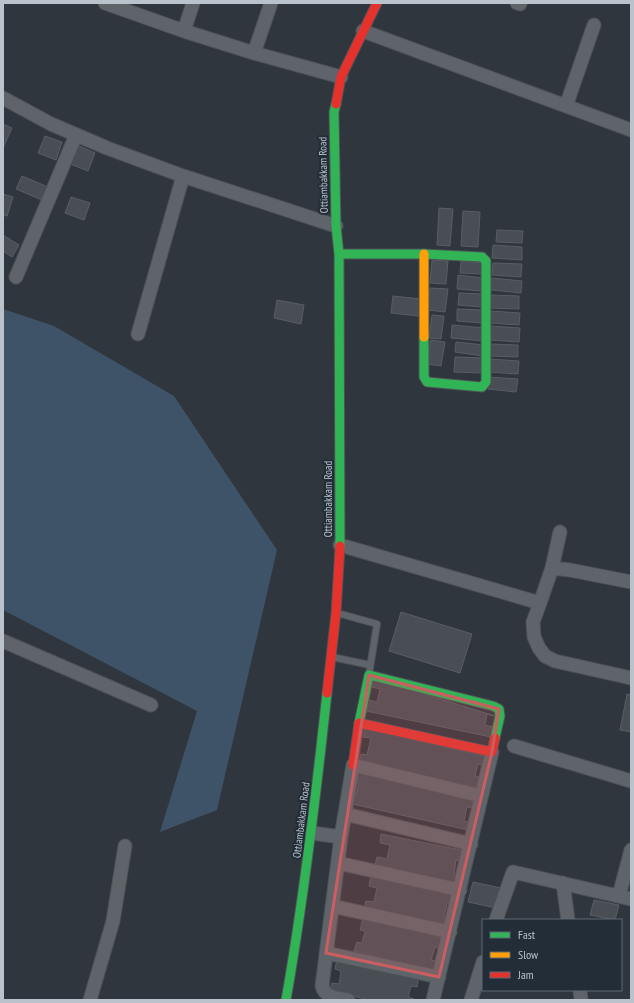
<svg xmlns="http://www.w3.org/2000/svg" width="634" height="1003" font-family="'PT Sans Narrow',sans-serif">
	<rect width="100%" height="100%" fill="#2f363d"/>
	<path fill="#3e5367" d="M3,309L54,326L174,396L277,550L217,810L160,832L197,711L3,610Z"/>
	<path fill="#484e54" stroke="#575e64" d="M3,124L12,128L3,148Z
		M45,136L62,142L56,160L38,153Z
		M77,145L95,153L88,171L70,164Z
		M22,176L48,187L42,200L16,189Z
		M3,194L13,197L7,216L3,215Z
		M71,197L90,203L84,220L65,213Z
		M439,208L453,209L450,246L437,245Z
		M463,211L480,212L478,247L461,246Z
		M497,230L523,231L522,243L496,242Z
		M3,235L19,245L12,257L3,251Z
		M493,245L522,247V260L492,258Z
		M432,260L448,261L446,284L430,283Z
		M461,261L483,263L482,274L460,273Z
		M493,263L522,264L521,277L492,275Z
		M458,275L483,278L482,291L457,289Z
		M491,278L522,281L521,293L491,290Z
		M430,288L448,289L445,312L428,310Z
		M459,293L482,294V307L458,305Z
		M490,295L519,296V309L489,308Z
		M393,296L421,299L419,316L391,313Z
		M277,300L304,305L301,324L274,318Z
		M457,309L482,310V323L457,321Z
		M490,311L520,313L519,325L490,323Z
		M432,315L444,316L441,339L429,338Z
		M452,325L485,328L484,341L451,338Z
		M490,326L520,328L519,342L489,340Z
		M431,340L445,342L441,366L427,364Z
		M456,342L484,345L483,356L455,352Z
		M490,344L518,345V357L489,356Z
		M455,357L484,358L483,373L454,372Z
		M489,359L519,361L518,374L488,372Z
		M489,377L518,379L516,392L488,389Z
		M401,612L472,634L460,673L389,651Z
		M373,678L495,716L487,714L485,725L493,727L491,737L366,711L369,700L377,702L380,689L372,687Z
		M627,694L631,695V732L620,730Z
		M365,729L488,757L486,766L478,764L475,776L481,777L479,788L359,761L361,754L367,755L371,738L363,737Z
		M355,771L475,798L473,808L467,807L464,821L470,822L468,830L348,803L350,794L356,795L359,782L353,780Z
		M381,834L466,851L463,862L456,860L454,874L461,875L459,883L375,866L377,857L387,859L390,845L380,843Z
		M371,875L453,893L451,903H447L444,917H448L446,926L364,909L366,901L374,902L377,888L369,886Z
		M473,882L501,888L496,908L468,902Z
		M594,900L619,905L615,920L590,915Z
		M363,918L443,938L440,949L435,947L431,960L437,961L434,971L354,951L357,942L362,943L365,931L360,930Z
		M337,959L419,976L417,987L411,986L408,997L414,999V1000H370L330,991L332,983L339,984L341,971L335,969Z"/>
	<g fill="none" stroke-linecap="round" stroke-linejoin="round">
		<defs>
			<path id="lane" d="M337,613L377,624L369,674
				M332,657L370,665"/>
			<path id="street" d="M105,3L184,31L254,53L341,77
				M517,3L520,4
				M184,31L193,3
				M363,31L631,130
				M254,53L271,3
				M3,98L51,124L107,148L183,176L336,226
				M566,106L594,25
				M16,277L76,135
				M138,334L183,176
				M340,545L540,603L552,568L570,570L631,582
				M552,568L560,532
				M540,603L533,622L534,637L539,648L545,656L555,661L631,678
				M3,641L151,705
				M514,746L631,781
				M345,814L471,844
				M312,833L341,837
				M338,863L460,890
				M563,883L568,920
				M619,896L631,850
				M332,906L450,932
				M496,920L513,872L631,899
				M326,953L439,977
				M580,990L581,1000
				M90,1000L113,921L125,846
				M348,1000C338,998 325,998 322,986L341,837L353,765L481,796
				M433,1000L492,752
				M471,1000L483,962"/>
			<path id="fast" d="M336,104L334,112L336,226L339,254L340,546
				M339,254H424L482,257L486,261V382L482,387L427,382L424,377V337
				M359,723L369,675L493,706L499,709L500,716L495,738
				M286,1000C304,898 316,796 327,693"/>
			<path id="slow" d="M424,254V337"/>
			<path id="jam" d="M336,104L341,77L377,3
				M327,693L336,613L340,546
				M353,765L359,723L492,752L495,738"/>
		</defs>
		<use href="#lane" stroke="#4d5257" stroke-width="8"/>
		<use href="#street" stroke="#4d5257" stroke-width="15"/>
		<use href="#fast" stroke="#4d5257" stroke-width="11"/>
		<use href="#slow" stroke="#4d5257" stroke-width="11"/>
		<use href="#jam" stroke="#4d5257" stroke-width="11"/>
		<use href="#lane" stroke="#5f646a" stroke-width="6"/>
		<use href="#street" stroke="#5f646a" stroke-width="13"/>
		<use href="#fast" stroke="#30b455" stroke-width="9"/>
		<use href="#slow" stroke="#ff9f0a" stroke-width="9"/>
		<use href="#jam" stroke="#e5322d" stroke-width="9"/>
	</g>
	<path fill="#cc5e61" fill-opacity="0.2" stroke="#cc5e61" stroke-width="3" stroke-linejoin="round" d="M369,675L499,709L492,752L439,977L326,953Z"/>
	<g text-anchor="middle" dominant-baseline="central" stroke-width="4" stroke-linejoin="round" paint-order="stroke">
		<g font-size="11" fill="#bac3cc" stroke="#222d38">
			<text transform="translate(323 175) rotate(-91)">Ottiambakkam Road</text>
			<text transform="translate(328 499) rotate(-90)">Ottiambakkam Road</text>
			<text transform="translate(301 820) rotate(-83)">Ottiambakkam Road</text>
		</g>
	</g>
	<rect width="634" height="1003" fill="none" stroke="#bac3cc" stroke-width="8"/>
	<rect x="482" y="919" width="140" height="72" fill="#222d38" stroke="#5f6973"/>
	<rect x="490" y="932" width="20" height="6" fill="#30b455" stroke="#5f6973"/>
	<text x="518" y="939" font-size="12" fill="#bac3cc">Fast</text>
	<rect x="490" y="952" width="20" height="6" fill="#ff9f0a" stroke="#5f6973"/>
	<text x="518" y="959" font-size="12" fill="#bac3cc">Slow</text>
	<rect x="490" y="972" width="20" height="6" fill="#e5322d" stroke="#5f6973"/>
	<text x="518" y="979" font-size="12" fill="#bac3cc">Jam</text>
</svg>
